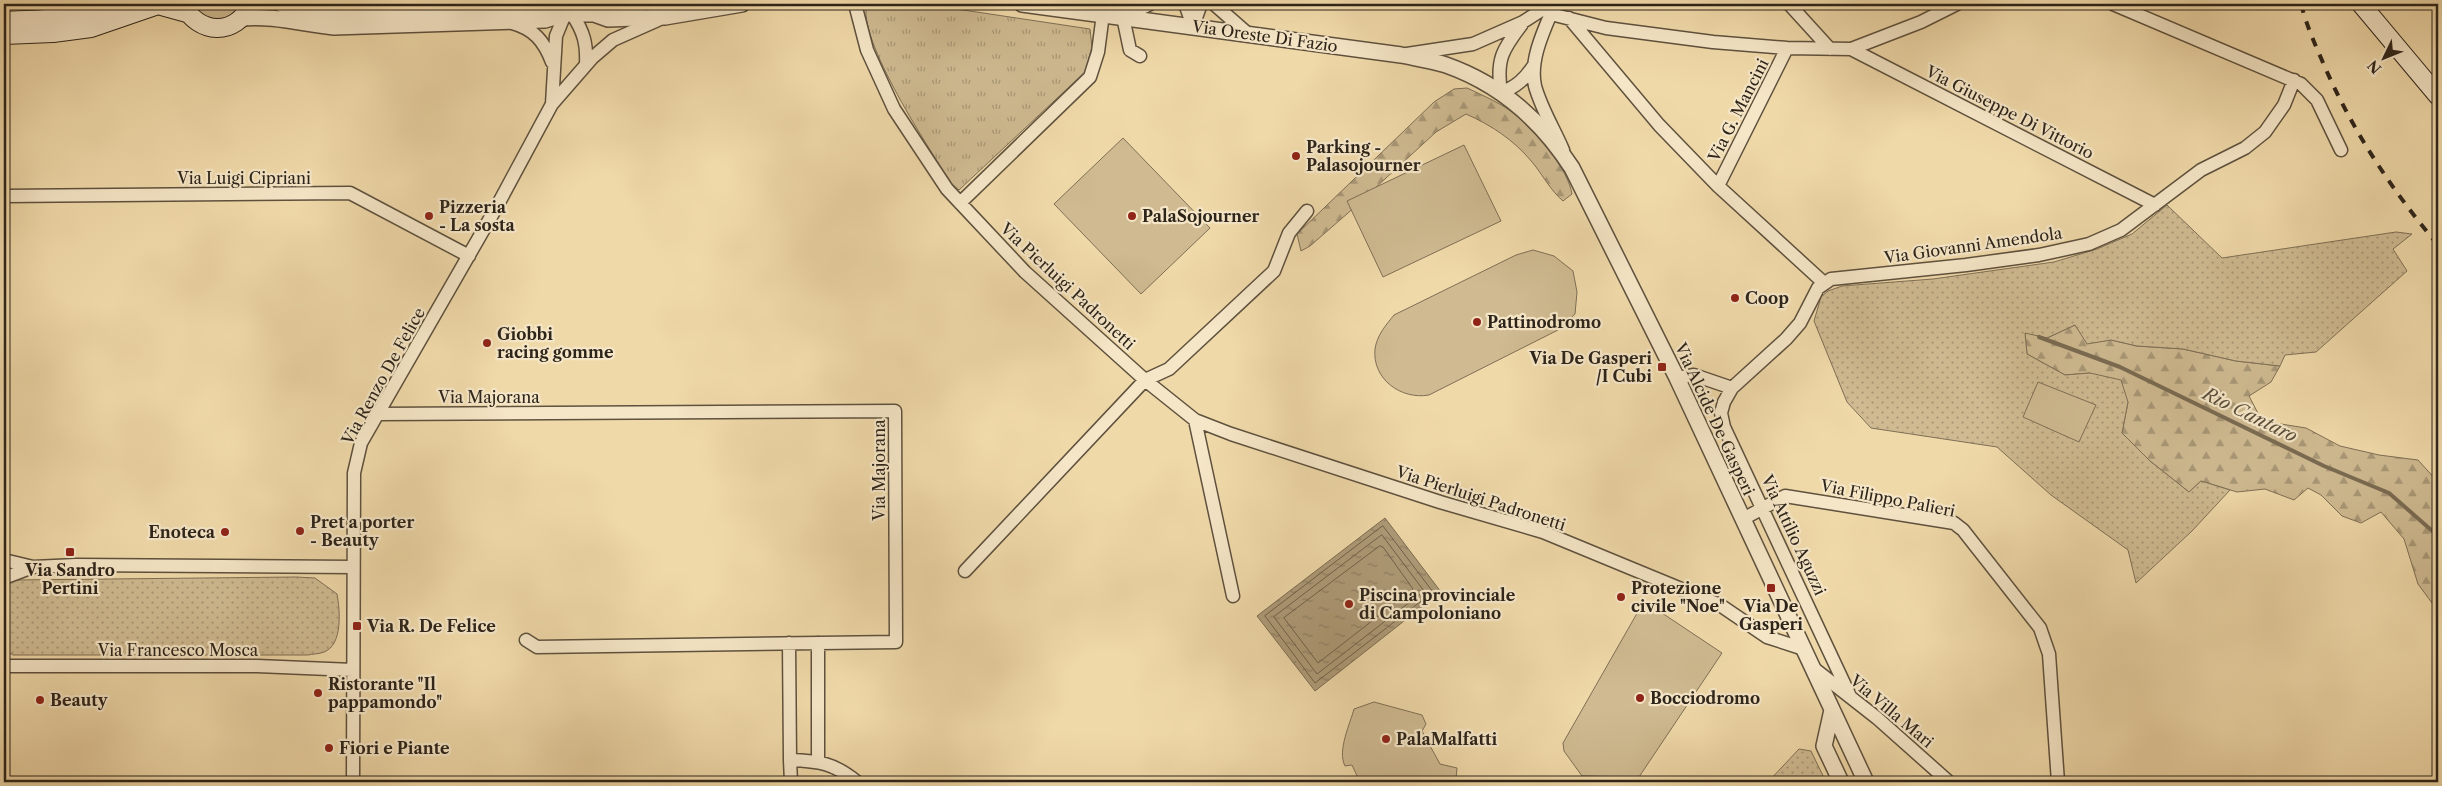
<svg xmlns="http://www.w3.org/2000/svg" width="2442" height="786" font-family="'Libre Caslon Text',serif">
	<defs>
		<pattern id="grass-tufts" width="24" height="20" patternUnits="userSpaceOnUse" patternTransform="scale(1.25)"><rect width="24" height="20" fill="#cfba91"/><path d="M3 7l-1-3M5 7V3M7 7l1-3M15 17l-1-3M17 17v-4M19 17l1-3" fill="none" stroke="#a89776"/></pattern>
		<pattern id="forest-firs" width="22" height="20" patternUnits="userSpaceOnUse" patternTransform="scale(1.25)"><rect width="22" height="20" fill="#cfba91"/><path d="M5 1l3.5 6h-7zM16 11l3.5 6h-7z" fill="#a89776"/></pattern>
		<pattern id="park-dots" width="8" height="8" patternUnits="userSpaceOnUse" patternTransform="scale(1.25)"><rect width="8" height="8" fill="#cfba91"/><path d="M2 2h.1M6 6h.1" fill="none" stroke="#a89776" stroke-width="1.8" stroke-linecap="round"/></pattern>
		<pattern id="water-ripples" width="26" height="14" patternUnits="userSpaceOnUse" patternTransform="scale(1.25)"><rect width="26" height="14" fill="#ae9b78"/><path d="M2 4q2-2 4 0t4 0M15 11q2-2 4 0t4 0" fill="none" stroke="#8e7e62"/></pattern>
	</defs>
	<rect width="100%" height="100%" fill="#f0d9a9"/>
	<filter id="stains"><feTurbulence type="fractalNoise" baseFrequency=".004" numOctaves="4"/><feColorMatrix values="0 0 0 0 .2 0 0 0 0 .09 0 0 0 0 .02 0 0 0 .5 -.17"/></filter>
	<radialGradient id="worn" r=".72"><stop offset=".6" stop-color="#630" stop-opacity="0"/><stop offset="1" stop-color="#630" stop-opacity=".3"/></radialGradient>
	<path fill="url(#grass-tufts)" stroke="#7e6f56" d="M192,4H242C226,24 208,25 192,4Z
		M867,4H923L1090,29L1092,47L1085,72L959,190L952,184C931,152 856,38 867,4Z"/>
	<path fill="url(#forest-firs)" stroke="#7e6f56" d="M1467,88C1484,96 1503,104 1517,116C1537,133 1568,169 1572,194L1563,201C1550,190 1543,175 1532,162C1514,140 1491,125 1466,114L1436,132L1348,213L1310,246L1301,251L1297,234L1434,102L1454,89Z
		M2075,325L2088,343L2111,340L2137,346L2183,349L2236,361L2280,366L2271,382L2249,396L2262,421L2306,428L2340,446L2379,455L2418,460L2438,482V611L2418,584L2404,539L2381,512L2361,523L2342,516L2321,495L2308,488L2294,500L2265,489L2237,492L2201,481L2189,492L2150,461L2122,433L2128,402L2090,373L2065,375L2027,354L2025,332L2047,338Z"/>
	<path fill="url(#park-dots)" stroke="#7e6f56" d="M2167,205L2222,258L2396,232L2412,234L2393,249L2407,271L2316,352L2285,355L2280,366L2236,361L2183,349L2137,346L2111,340L2087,344L2075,325L2047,338L2025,333L2027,354L2065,375L2090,373L2121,380L2128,402L2122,433L2150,461L2189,492L2201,481L2230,490L2192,531L2136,583L2128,550L2051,495L1997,447L1871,428L1847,402L1814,321L1821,297L1828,291L1842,286L1933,279L2054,262L2097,249L2132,234Z
		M296,577L315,578L337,594C340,610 343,645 324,652C319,654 312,654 308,655H13L4,650V583L16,580Z
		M1799,749L1811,751L1826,782H1768Z"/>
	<path fill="#cfba91" stroke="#7e6f56" d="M1123,138L1210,228L1141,294L1054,204Z
		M1464,145L1501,221L1383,277L1347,201Z
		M1533,250L1554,256L1573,271L1577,292L1575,314L1558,330L1429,395C1401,400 1372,379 1375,349C1377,335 1386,325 1394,315L1516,255Z
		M2038,382L2096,405L2079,442L2023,417Z
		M1644,601L1722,653L1639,777L1582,776L1564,751L1563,743Z
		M1374,702L1422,715L1426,724L1422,731L1440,764L1457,768L1456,778L1458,782H1360L1352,765L1345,766C1337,751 1350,724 1354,709Z"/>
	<path fill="url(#water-ripples)" stroke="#7a6b52" d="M1385,518L1441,592L1315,691L1257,616Z"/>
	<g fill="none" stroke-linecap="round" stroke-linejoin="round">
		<path stroke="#6e6049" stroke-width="1" d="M1383,526L1433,592L1315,683L1265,616Z
			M1382,535L1424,591L1317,674L1274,617Z
			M1380,546L1383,547L1413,589L1318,663L1284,618Z"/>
		<path stroke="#7a6b52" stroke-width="4" d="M2039,337L2120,367L2324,466L2389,493L2438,536"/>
		<defs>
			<path id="minor" d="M855,4L867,50L894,109L947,189L1025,272L1145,380L1195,420L1231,434L1440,502L1543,532L1720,605L1767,637L1804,649
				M1185,4L1193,26
				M1214,4L1247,33
				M1555,4C1545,28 1529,59 1535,86C1541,108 1554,129 1563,150
				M1789,4L1830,49
				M2113,4L2301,84L2317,100L2341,150
				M572,14C584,32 587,44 586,65
				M1551,14L1606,28L1713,42L1787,48L1851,49L1921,22L1957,4
				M1569,18L1659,125L1718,186L1824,283
				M512,23C534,29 544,41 552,62
				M1522,24C1502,50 1496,60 1501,93C1517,86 1525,79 1534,65
				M1193,26L1201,4
				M1851,49L2155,205
				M1407,54L1473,44L1523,22L1551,4
				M1140,56L1130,50L1123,17L1150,4
				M552,104L556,36L565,14
				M1718,186L1787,48
				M4,196L350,193L469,256
				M960,203L1090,77L1098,52L1103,14
				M1677,378L1694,375L1732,388
				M379,414L895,411L896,642L537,647L526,640
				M1195,420L1233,596
				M1743,519L1785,496L1954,523L1963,530L2040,628L2049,654L2058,782
				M4,560L33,567
				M965,571L1145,380L1169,369L1274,271L1289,233L1307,211
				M4,578L33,567L76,565L353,567
				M789,643L790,760
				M818,643V761
				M4,666H257L353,670
				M1812,667L1877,718L1949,782
				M1850,696L1724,427L1721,413L1724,402L1732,388L1786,339L1800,323L1818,288L1831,279L1966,265L2039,255L2089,244L2121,230L2201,170L2245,148L2265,132L2284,105L2294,80
				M353,782L354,473L361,443L496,208L552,104L592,58L613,40L658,20
				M791,782L790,760C819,761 834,763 857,782"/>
			<path id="tertiary" d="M281,4L311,13L333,15L543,8L565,14H594L608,19L665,17L742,4
				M1022,4L1401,55C1415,58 1431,60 1446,65C1500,84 1541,120 1572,168L1677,378L1866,782
				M594,14L605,6L640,4
				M242,18C273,15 303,24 334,27L545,20L565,14
				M1832,710L1824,746L1841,782"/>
			<path id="secondary" d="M182,4C199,35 235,37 251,4
				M2361,4L2438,96
				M4,21C45,19 85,19 124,4
				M4,35L53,33L91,28L158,5L187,13"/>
		</defs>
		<use href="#minor" stroke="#5e513e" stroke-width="15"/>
		<use href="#tertiary" stroke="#5e513e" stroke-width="18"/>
		<use href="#secondary" stroke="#2d241a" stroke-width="20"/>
		<use href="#minor" stroke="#f5e6c7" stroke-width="12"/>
		<use href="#tertiary" stroke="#f5e6c7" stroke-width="15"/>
		<use href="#secondary" stroke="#f5e6c7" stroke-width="18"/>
		<path stroke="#2d241a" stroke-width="4" stroke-dasharray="9 9" stroke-linecap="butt" d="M2301,4C2306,23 2313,40 2321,58C2350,127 2390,188 2438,245"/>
	</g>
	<g fill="#8f2418" stroke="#f5e6c7" stroke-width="2">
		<circle cx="1296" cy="156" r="5"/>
		<circle cx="429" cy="216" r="5"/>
		<circle cx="1132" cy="216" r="5"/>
		<circle cx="1735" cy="298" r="5"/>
		<circle cx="1477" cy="322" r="5"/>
		<circle cx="487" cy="343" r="5"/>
		<rect x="1657" y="362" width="10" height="10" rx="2.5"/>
		<circle cx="300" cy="531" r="5"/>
		<circle cx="225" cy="532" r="5"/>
		<rect x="65" y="547" width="10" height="10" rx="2.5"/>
		<rect x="1766" y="583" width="10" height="10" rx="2.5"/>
		<circle cx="1621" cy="597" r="5"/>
		<circle cx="1349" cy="604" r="5"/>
		<rect x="352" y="621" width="10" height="10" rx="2.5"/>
		<circle cx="318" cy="693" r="5"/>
		<circle cx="1640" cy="698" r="5"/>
		<circle cx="40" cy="700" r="5"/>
		<circle cx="1386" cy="739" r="5"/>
		<circle cx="329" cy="748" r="5"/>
	</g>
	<g text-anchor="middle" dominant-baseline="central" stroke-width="4.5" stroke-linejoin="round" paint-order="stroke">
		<g font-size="16" fill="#2d241a" stroke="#f5e6c7">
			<text transform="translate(1265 36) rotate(8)">Via Oreste Di Fazio</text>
			<text transform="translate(1738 110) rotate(-63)">Via G. Mancini</text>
			<text transform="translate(2010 112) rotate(27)">Via Giuseppe Di Vittorio</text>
			<text x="244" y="178">Via Luigi Cipriani</text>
			<text transform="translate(1973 245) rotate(-8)">Via Giovanni Amendola</text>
			<text transform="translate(1068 286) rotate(43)">Via Pierluigi Padronetti</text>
			<text transform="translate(383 376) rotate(-61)">Via Renzo De Felice</text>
			<text x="489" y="397">Via Majorana</text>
			<text transform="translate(1715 419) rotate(65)">Via Alcide De Gasperi</text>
			<text transform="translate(879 470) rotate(-90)">Via Majorana</text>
			<text transform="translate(1481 498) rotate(18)">Via Pierluigi Padronetti</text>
			<text transform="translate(1888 498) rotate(11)">Via Filippo Palieri</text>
			<text transform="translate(1794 535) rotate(65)">Via Attilio Aguzzi</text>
			<text x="178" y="650">Via Francesco Mosca</text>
			<text transform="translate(1892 711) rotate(40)">Via Villa Mari</text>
		</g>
		<g font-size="16" font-weight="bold" fill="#2d241a" stroke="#f5e6c7" text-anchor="start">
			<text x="1306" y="147">Parking -<tspan x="1306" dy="18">Palasojourner</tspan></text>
			<text x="439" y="207">Pizzeria<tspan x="439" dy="18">- La sosta</tspan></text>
			<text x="1142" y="216">PalaSojourner</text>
			<text x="1745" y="298">Coop</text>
			<text x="1487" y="322">Pattinodromo</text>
			<text x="497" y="334">Giobbi<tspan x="497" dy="18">racing gomme</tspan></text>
			<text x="1652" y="358" text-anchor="end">Via De Gasperi<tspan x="1652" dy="18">/I Cubi</tspan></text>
			<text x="310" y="522">Pret a porter<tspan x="310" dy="18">- Beauty</tspan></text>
			<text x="215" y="532" text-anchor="end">Enoteca</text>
			<text x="70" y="570" text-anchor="middle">Via Sandro<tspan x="70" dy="18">Pertini</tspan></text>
			<text x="1631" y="588">Protezione<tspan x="1631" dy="18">civile "Noe"</tspan></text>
			<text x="1359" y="595">Piscina provinciale<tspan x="1359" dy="18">di Campoloniano</tspan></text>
			<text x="1771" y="606" text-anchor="middle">Via De<tspan x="1771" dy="18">Gasperi</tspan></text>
			<text x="367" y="626">Via R. De Felice</text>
			<text x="328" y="684">Ristorante "Il<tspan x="328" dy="18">pappamondo"</tspan></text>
			<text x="1650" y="698">Bocciodromo</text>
			<text x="50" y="700">Beauty</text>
			<text x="1396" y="739">PalaMalfatti</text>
			<text x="339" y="748">Fiori e Piante</text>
		</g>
		<g font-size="18" font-style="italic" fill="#5a4e3b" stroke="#f5e6c7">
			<text transform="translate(2250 415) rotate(26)">Rio Cantaro</text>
		</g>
	</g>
	<rect width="2442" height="786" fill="none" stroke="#f0d9a9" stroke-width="20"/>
	<rect x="5" y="5" width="2432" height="776" fill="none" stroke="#2d241a" stroke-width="2.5"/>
	<rect x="10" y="10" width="2422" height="766" fill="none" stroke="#2d241a"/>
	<g transform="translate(2384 58) rotate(227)" stroke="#f5e6c7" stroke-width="4" paint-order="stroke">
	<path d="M0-4L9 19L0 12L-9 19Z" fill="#2d241a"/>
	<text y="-8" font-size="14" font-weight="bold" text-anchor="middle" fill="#2d241a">N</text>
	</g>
	<rect width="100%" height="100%" filter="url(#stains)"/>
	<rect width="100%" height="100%" fill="url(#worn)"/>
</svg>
